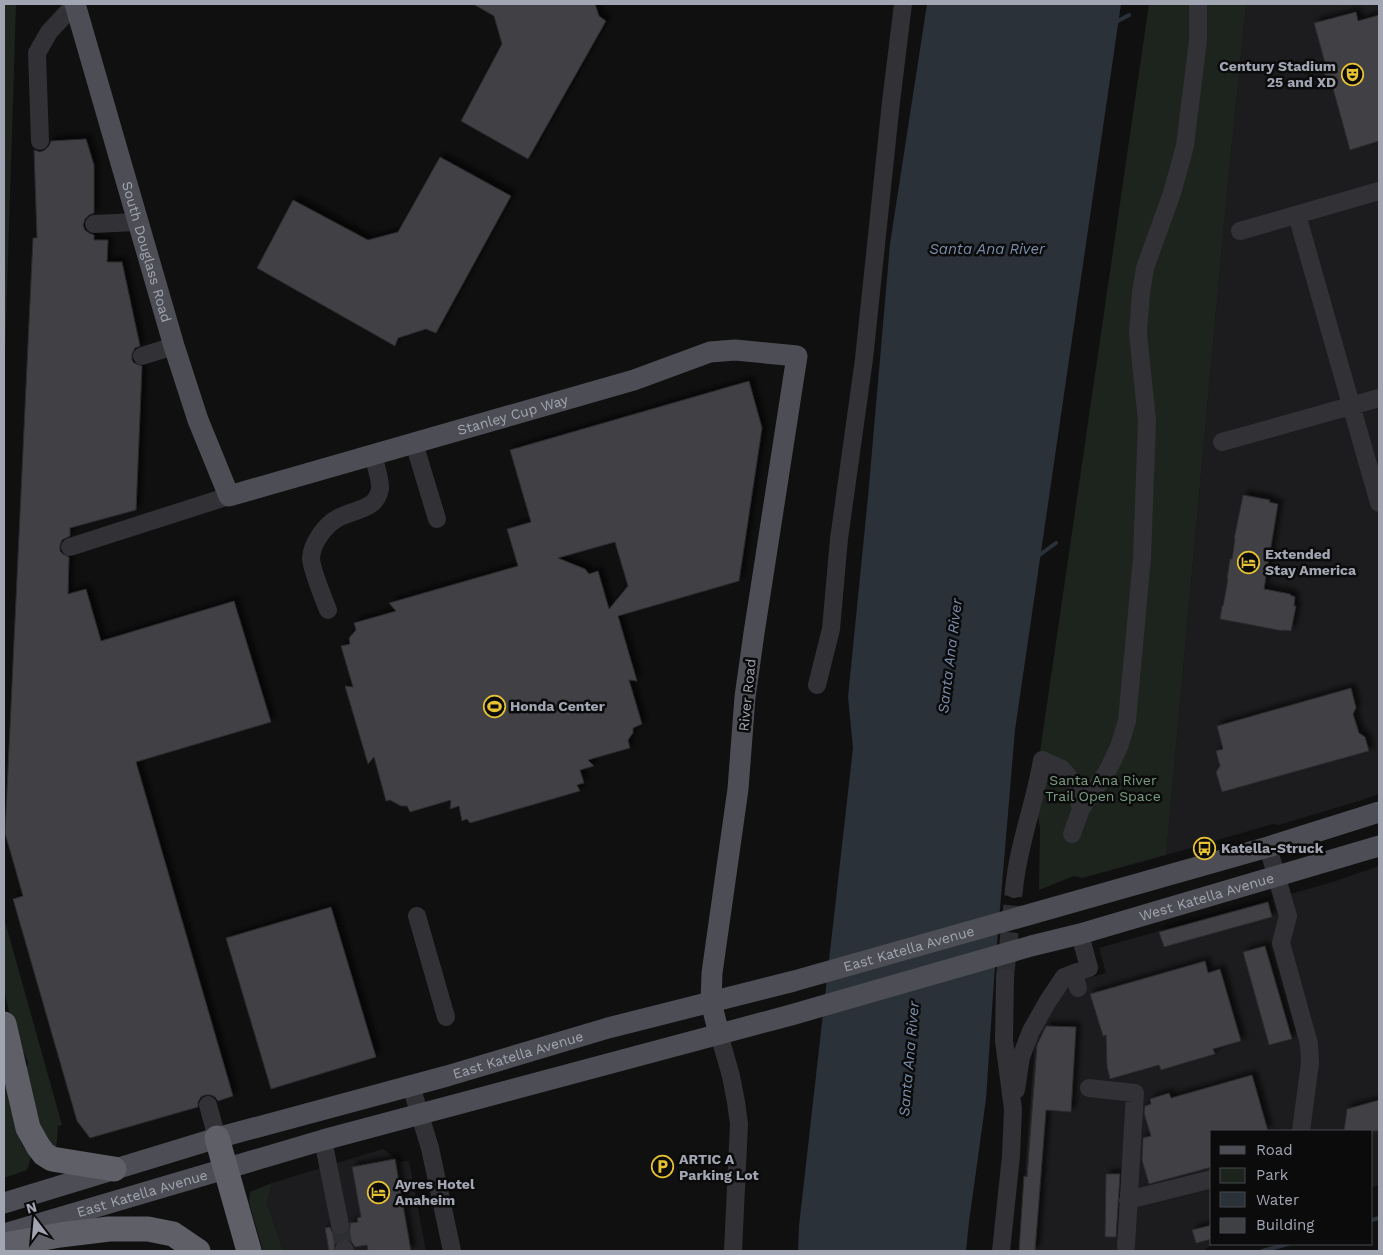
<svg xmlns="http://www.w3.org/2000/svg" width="1383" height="1255" font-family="'Work Sans',sans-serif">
	<defs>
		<filter id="shadow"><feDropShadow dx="4.5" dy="-4.5" stdDeviation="2.5" flood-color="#0009"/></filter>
	</defs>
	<rect width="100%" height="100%" fill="#101011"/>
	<path fill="#1c1c1e" d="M1246,4H1379V794L1362,800L1279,825L1273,824L1166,855L1226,202Z
		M1379,866V1185L1372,1187V1131H1212V1244H1215L1201,1251H1019L1036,1028L1067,984L1106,973L1099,948L1333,882Z
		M383,1149L400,1162L409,1161L426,1251H283L267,1203L272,1183Z"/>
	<path fill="#1d241e" d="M4,4H16L4,386Z
		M1149,4H1246L1226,202L1166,855L1082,878L1074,876L1039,890L1040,828L1033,785L1039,759Z
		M4,918L62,1125L58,1126L56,1151L44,1143L24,1082L28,1062L14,1033L4,990Z
		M4,1070L21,1143L31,1157L27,1170L4,1178Z
		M272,1183L267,1203L283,1251H263L249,1202L250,1192Z"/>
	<path fill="#2a3139" d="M927,4H1121L1015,730L994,980L986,1099L969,1222L966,1251H798L799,1226L853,748L848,697L868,497L890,244Z"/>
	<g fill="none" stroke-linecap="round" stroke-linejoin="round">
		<path stroke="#2a3139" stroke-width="4" d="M1116,22L1129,15
			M1038,556L1056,543
			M1372,1220L1379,1218
			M1262,1251L1288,1244"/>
	</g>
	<path fill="#3f4044" stroke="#2b2a2d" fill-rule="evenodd" filter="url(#shadow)" d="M473,4H595L599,16L606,21L528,159L461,121L502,44L494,16Z
		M1356,12L1358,21L1379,15V141L1350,150L1332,85L1328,86L1322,64L1325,63L1314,23Z
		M86,139L94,165V213L89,215L85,219L83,225L85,230L89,233L94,235V240H108L107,262H122L140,346L135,348L132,354V360L134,363L142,366L136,510L70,528V536L62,540L60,545V551L63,554L69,557L68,594L86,589L101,641L234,601L271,722L136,762L233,1096L218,1101L215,1097L211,1095H205L201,1097L198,1102V1107L90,1138L77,1121L13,899L23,896L5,833L33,238H37L34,150L40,152L45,150L49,146L51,141Z
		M440,157L511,196L436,333L426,329L398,338L395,346L257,268L293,200L368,240L398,232Z
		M749,381L762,428L739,581L618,616L637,681L629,680L642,724L633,728V733L628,740L630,748L588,760L594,766L580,770L584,783L577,785L580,791L470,823L467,819L462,821L459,806L450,809L451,800L410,812L407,806H401L390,800L386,801L374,757L368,764L345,686L353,687L341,646L350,644L349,638L356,630L354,623L396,611L389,603L518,566L507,529L531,522L510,450ZM615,542L628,586L609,609L598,571L589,574L585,569L558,558Z
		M1243,495L1270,500L1269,502L1278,504L1264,589L1290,594V595L1295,597L1294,606H1296L1291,631L1283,630V631L1220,619L1222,606H1223L1228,579H1227L1230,559H1232L1235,539H1234Z
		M1351,688L1356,708L1353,714L1359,733L1365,737L1369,751L1222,792L1216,772L1220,766L1216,751L1223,749L1217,726Z
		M1268,902L1272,917L1164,947L1159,932Z
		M331,907L376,1057L271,1089L226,938Z
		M1265,946L1292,1039L1269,1045L1243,952Z
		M1205,961L1208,973L1220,969L1241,1041L1213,1049L1215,1054L1161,1070L1159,1065L1110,1079L1107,1066L1106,1035L1103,1036L1090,994Z
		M1046,1026L1076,1027L1071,1112L1046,1110L1035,1251H1019L1024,1176L1027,1177L1037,1045Z
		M1252,1075L1268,1131H1212V1167L1149,1184L1142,1160L1143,1138L1151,1136L1144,1113L1145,1106L1151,1104L1150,1099L1169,1093L1171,1098Z
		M1379,1100V1131H1344L1347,1109Z
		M395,1159L411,1251H368L367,1245L355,1247L350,1240L344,1238L340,1239L335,1243L334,1251H329L325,1228L330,1227L332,1232L336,1235H343L347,1233L350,1229V1223L358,1222L357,1218L361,1217L352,1167Z
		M1106,1174H1120L1116,1237H1105Z
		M1212,1225V1239L1196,1243L1192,1230Z"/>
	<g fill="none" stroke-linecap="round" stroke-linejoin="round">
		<path stroke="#2d2e31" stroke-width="18" stroke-dasharray="18 9" stroke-linecap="butt" d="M1005,977L1014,889
			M340,1225L344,1249"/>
		<path stroke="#313136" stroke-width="18" d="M40,141L37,53L49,32L75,4
			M1297,215L1379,503
			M94,224L137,222
			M1240,231L1379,191
			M142,356L174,346
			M1222,442L1379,398
			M414,443L437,519
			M70,547L229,496
			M328,610C324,600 311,567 311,558C312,543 325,525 338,518C354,509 376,511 380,489C381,481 375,463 373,455
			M817,685L831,629L839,539L864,359L891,102L903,4
			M1072,834L1081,809L1108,770L1119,747L1127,721L1142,558L1147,421L1138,333L1141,293L1145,268L1172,193L1185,146L1198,40V4
			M1268,847L1288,916L1281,943L1309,1044L1310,1063L1301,1131
			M1014,889C1018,845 1035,803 1042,760L1062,769L1074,783L1081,809
			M417,916L446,1017
			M1078,988L1074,973L1089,968L1080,934
			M719,1034L731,1076L736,1102L739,1124L733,1251
			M411,1086L430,1148L452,1251
			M1089,1088L1135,1093L1126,1246
			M1016,1090L1021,1057L1031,1031L1048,1001L1064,977L1074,973
			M208,1105L217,1138
			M323,1140L340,1225
			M1128,1200L1212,1179
			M344,1249L345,1251
			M1001,1251L1011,1156L1013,1109L1004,1041L1005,977"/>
		<g stroke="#4d4e55" stroke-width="21">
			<path id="s1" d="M75,4L174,346L198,420L229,496L634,380L710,352L735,350L797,356L754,633L745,697L738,789L712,973L711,1002L719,1034"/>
			<path id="s2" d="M4,1203L217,1138L447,1076L608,1028L794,981L1268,847L1379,812"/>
			<path id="s3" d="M4,1234L323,1140L791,1015L1031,946L1080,934L1379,846"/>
		</g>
		<path stroke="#5e5f67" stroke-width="25" d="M4,1024L28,1128L38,1146L44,1154L52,1159L114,1169
			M217,1138L249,1251
			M4,1245L60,1235L109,1229H148L173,1234L198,1251"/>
	</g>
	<defs>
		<symbol id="theatre-ring" viewBox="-11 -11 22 22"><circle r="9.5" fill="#0b0b0c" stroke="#e7c232" stroke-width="1.5"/><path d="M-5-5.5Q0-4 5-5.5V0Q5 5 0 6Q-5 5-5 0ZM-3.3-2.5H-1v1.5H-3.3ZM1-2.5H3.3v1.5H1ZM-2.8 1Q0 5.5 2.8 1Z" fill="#e7c232"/></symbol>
		<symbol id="hotel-ring" viewBox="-11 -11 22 22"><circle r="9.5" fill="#0b0b0c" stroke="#e7c232" stroke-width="1.5"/><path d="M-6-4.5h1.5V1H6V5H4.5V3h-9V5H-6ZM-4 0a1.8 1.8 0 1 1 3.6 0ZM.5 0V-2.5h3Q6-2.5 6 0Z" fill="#e7c232"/></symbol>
		<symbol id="stadium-ring" viewBox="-11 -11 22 22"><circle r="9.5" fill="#0b0b0c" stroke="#e7c232" stroke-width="1.5"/><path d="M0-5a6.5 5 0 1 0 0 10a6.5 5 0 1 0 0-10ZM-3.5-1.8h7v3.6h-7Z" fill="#e7c232"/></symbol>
		<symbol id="bus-ring" viewBox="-11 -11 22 22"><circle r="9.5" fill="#0b0b0c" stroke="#e7c232" stroke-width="1.5"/><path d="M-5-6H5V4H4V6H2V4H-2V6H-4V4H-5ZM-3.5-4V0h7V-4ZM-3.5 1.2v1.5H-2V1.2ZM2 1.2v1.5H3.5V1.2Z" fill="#e7c232"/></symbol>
		<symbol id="parking-ring" viewBox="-11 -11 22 22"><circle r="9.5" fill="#0b0b0c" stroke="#e7c232" stroke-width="1.5"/><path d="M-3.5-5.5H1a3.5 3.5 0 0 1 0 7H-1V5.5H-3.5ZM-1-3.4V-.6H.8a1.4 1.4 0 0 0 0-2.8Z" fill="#e7c232"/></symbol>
	</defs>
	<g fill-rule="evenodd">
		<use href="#theatre-ring" x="1340" y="62" width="25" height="25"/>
		<use href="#hotel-ring" x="1236" y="550" width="25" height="25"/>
		<use href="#stadium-ring" x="482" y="694" width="25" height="25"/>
		<use href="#bus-ring" x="1192" y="836" width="25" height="25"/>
		<use href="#parking-ring" x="650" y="1154" width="25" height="25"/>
		<use href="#hotel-ring" x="366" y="1180" width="25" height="25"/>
	</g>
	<g text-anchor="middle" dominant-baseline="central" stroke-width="5" stroke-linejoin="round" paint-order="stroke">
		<g font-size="14" font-weight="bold" fill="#a2a5b2" stroke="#0b0b0c" text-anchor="start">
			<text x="1336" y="66" text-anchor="end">Century Stadium<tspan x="1336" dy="16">25 and XD</tspan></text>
			<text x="1265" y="554">Extended<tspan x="1265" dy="16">Stay America</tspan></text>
			<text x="510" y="706">Honda Center</text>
			<text x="1221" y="848">Katella-Struck</text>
			<text x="679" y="1159">ARTIC A<tspan x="679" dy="16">Parking Lot</tspan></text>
			<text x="395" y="1184">Ayres Hotel<tspan x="395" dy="16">Anaheim</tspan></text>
		</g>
		<g font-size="14" fill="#a2a5b2" stroke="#0b0b0c">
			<text stroke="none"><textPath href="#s1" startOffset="258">South Douglass Road</textPath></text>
			<text stroke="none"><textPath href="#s1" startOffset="811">Stanley Cup Way</textPath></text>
			<text transform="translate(747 695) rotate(-84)">River Road</text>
			<text stroke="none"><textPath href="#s3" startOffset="1249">West Katella Avenue</textPath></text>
			<text stroke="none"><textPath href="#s2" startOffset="940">East Katella Avenue</textPath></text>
			<text stroke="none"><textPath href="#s2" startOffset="535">East Katella Avenue</textPath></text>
			<text stroke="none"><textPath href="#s3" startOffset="144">East Katella Avenue</textPath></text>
		</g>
		<g font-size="14" fill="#7a9c80" stroke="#0b0b0c">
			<text x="1103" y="780">Santa Ana River<tspan x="1103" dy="16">Trail Open Space</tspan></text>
		</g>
		<g font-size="15" font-style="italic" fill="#7a8eac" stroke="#0b0b0c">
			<text x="987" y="249">Santa Ana River</text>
			<text transform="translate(950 656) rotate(-83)">Santa Ana River</text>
			<text transform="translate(909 1059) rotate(-85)">Santa Ana River</text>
		</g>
	</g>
	<rect width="1383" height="1255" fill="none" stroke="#a2a5b2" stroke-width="10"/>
	<rect x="1210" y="1130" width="162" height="115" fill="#0b0b0c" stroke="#47494e"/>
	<rect x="1220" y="1146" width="25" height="8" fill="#4d4e55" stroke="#47494e"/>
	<text x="1256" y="1155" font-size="15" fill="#a2a5b2">Road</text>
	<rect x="1220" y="1168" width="25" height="15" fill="#1d241e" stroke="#47494e"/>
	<text x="1256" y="1180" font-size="15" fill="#a2a5b2">Park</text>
	<rect x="1220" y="1192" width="25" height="15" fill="#2a3139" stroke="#47494e"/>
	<text x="1256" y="1205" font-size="15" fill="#a2a5b2">Water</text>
	<rect x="1220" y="1218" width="25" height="15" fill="#3f4044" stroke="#47494e"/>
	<text x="1256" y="1230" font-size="15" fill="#a2a5b2">Building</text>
	<g transform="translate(35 1220) rotate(344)" stroke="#0b0b0c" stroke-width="4" paint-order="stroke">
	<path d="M0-4L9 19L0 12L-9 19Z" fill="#a2a5b2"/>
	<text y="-8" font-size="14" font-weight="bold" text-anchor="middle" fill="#a2a5b2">N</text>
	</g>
</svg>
